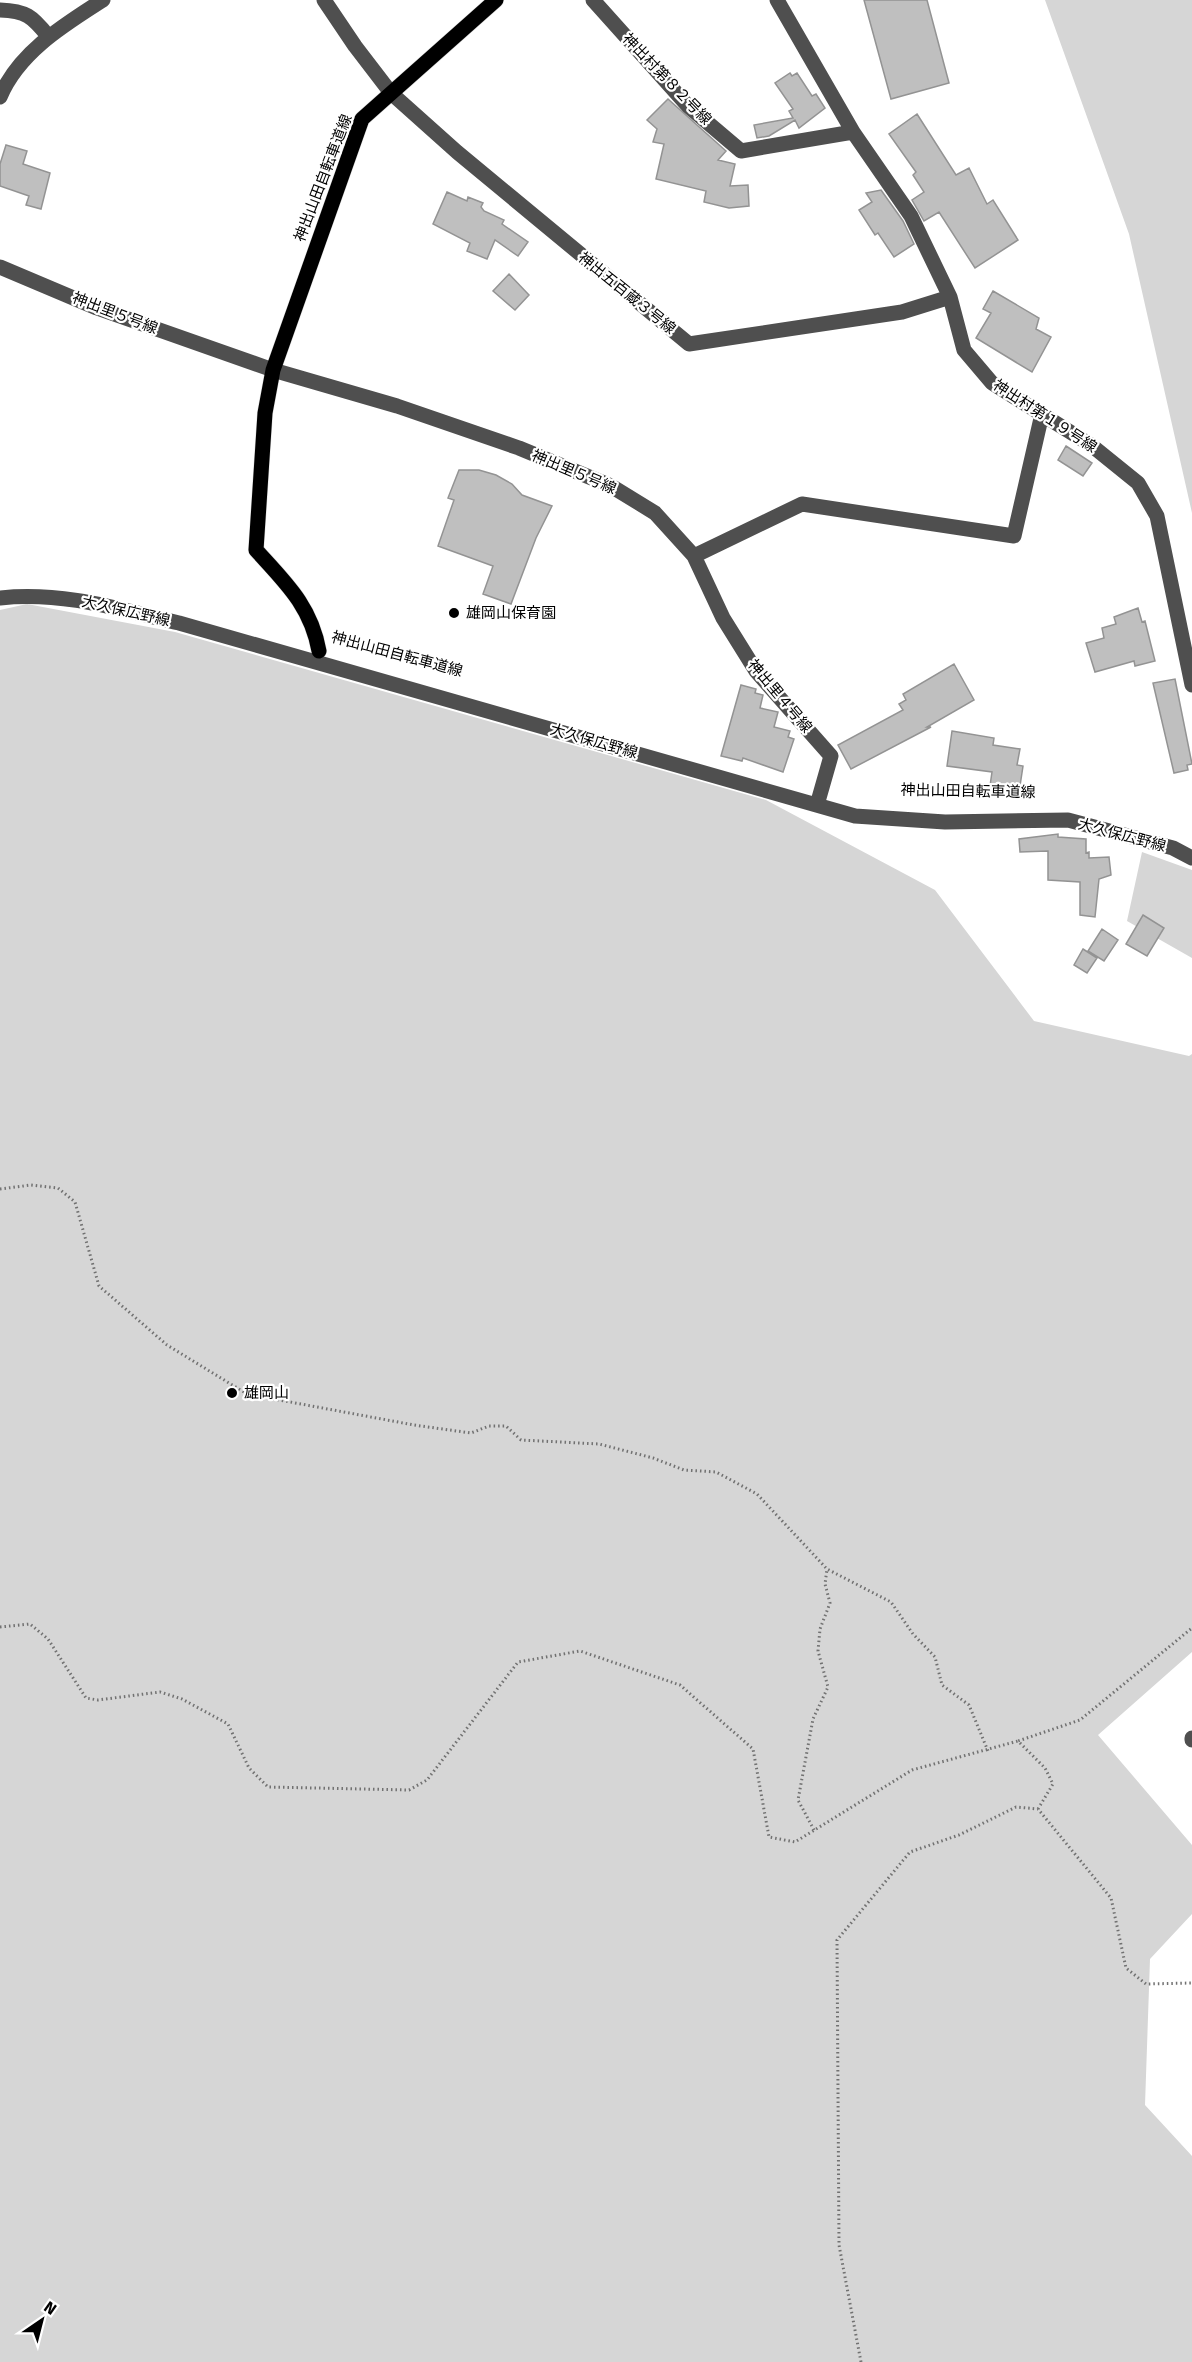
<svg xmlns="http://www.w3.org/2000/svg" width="1192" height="2362" font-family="'Fira Sans','Noto Sans JP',sans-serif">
	<rect width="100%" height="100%" fill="#fff"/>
	<path fill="#d6d6d6" d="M1045,0H1192V513L1129,234Z
		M27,604L175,632L766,800L935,890L1034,1021L1189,1056L1192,1054V1652L1098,1735L1192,1845V1914L1150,1959L1145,2105L1192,2156V2362H0V610Z
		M1142,852L1192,870V958L1127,921Z"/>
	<path fill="#bfbfbf" stroke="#939393" stroke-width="1.5" d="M864,0H927L949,83L891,99Z
		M790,73L792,76L797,73L812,96L816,94L825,108L799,128L795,120L769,136L757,138L754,125L793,118L789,111L793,109L775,83Z
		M668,99L726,151L718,160L735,164L730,186L748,185L749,206L729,208L704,202L706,191L656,179L664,144L653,142L657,129L647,120Z
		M917,114L956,175L969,168L987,204L993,200L1018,240L975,268L939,212L924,221L912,200L924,192L913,175L916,172L889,134Z
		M6,145L27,151L23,164L50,173L41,209L26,205L29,196L0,186V164Z
		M881,190L903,221L914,244L894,257L878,233L875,235L859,210L872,202L866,193Z
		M447,192L467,201L468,197L483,203L481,207L484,211L504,220L502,224L528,242L518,256L495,240L487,259L467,251L470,243L433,224Z
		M509,274L529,295L515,310L493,291Z
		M993,291L1039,318L1036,329L1051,337L1032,372L976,338L991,313L983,309Z
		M1066,446L1092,463L1083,476L1058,460Z
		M459,470H479L496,475L512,484L522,495L552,506L536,538L511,604L483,594L493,566L438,546L454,500L448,498Z
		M1138,608L1142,622L1145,621L1155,661L1135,666L1134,661L1095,672L1086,643L1104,638L1102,628L1116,624L1114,617Z
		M954,664L974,700L927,727H931L851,769L838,745L903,710L899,704L906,700L903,694Z
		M1175,679L1192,764L1187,765L1188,770L1174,773L1153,683Z
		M741,685L756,689L755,693L763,695L760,708L778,712L774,727L790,731L788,737L794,739L783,772L743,758L742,761L721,756Z
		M952,731L994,738L993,745L1020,749L1017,765L1023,766L1020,786L1014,785L1013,790L990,786L992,772L947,766Z
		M1058,834V837L1086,839V853L1089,852V858L1109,857L1111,875L1099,879L1095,917L1080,915V882L1048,880V851L1020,852L1019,839Z
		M1143,915L1164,928L1147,956L1126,944Z
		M1102,929L1118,940L1104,961L1088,951Z
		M1083,949L1097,958L1087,973L1074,965Z"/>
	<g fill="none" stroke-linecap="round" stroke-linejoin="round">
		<defs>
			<path id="major" d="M319,651C311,606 286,583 256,550L265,413L273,370L362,119L496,0"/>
		</defs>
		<use href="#major" stroke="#dbdbdb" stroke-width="16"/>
		<path stroke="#717171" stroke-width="3" stroke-dasharray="1.5 3" stroke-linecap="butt" d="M0,1189L31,1185L58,1188L75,1202L99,1286L167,1345L247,1394L414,1425L471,1433L489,1426H506L521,1440L599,1444L653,1458L684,1470L716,1472L757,1494L827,1569L891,1602L913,1634L935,1657L942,1685L969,1705L988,1751
			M0,1627L30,1624L48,1639L86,1698L98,1700L160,1692L182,1699L228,1724L249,1768L268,1787L409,1790L427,1780L518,1662L580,1651L680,1685L753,1749L769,1837L795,1842L912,1770L1018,1741
			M1038,1809L1053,1784L1045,1768L1018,1741L1080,1720L1192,1628
			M814,1830L798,1800L813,1719L828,1687L818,1651L820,1629L830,1603L825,1584L827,1569
			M861,2362L839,2245L837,1940L910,1852L959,1835L1016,1807L1038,1809L1111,1898L1126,1968L1146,1984L1192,1983"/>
		<path stroke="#4f4f4f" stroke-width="15" d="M324,0L355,46L391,93L457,152L689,344L902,312L950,297
			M593,0L688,106L741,151L853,132
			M777,0L853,132L911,216L950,297L964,350L992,383L1091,445L1138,483L1157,516L1192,685
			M0,10C26,11 32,16 48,36
			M0,97C19,52 64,25 103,0
			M0,267L97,308L273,370L397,406L519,448L611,486L655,513L694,556L802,504L1014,536L1042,414
			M694,556L723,618L756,671L831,756L817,805
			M0,598C61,591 119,609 179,623L855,816L945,822L1068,820L1173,848L1192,858
			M1192,1738V1740"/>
		<use href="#major" stroke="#000" stroke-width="15"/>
	</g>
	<g fill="#000" stroke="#fff" stroke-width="2">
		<circle cx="454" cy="613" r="6"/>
		<circle cx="232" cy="1393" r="6"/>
	</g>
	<g text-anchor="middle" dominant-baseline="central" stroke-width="4.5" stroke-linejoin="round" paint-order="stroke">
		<g font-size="15" fill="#000" stroke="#fff">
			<text transform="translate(667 79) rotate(46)">神出村第８２号線</text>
			<text transform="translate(323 178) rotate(-69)">神出山田自転車道線</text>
			<text transform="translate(627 293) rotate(39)">神出五百蔵３号線</text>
			<text transform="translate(115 313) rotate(21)">神出里５号線</text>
			<text transform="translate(1045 416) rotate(33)">神出村第１９号線</text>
			<text transform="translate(574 472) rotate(23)">神出里５号線</text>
			<text transform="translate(126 611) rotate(13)">大久保広野線</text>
			<text transform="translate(397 654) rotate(15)">神出山田自転車道線</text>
			<text transform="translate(780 696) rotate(50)">神出里４号線</text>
			<text transform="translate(594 741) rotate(16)">大久保広野線</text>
			<text transform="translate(968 791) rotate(1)">神出山田自転車道線</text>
			<text transform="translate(1122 835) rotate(15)">大久保広野線</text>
		</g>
		<g font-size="15" fill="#000" stroke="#fff" text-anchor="start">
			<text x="466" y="613">雄岡山保育園</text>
			<text x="244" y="1393">雄岡山</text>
		</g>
	</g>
	<g transform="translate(42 2320) rotate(35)" stroke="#ffffff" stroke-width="4.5" paint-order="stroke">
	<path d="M0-4.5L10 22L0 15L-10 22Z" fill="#000000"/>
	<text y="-9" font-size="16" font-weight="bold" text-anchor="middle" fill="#000000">N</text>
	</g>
</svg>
